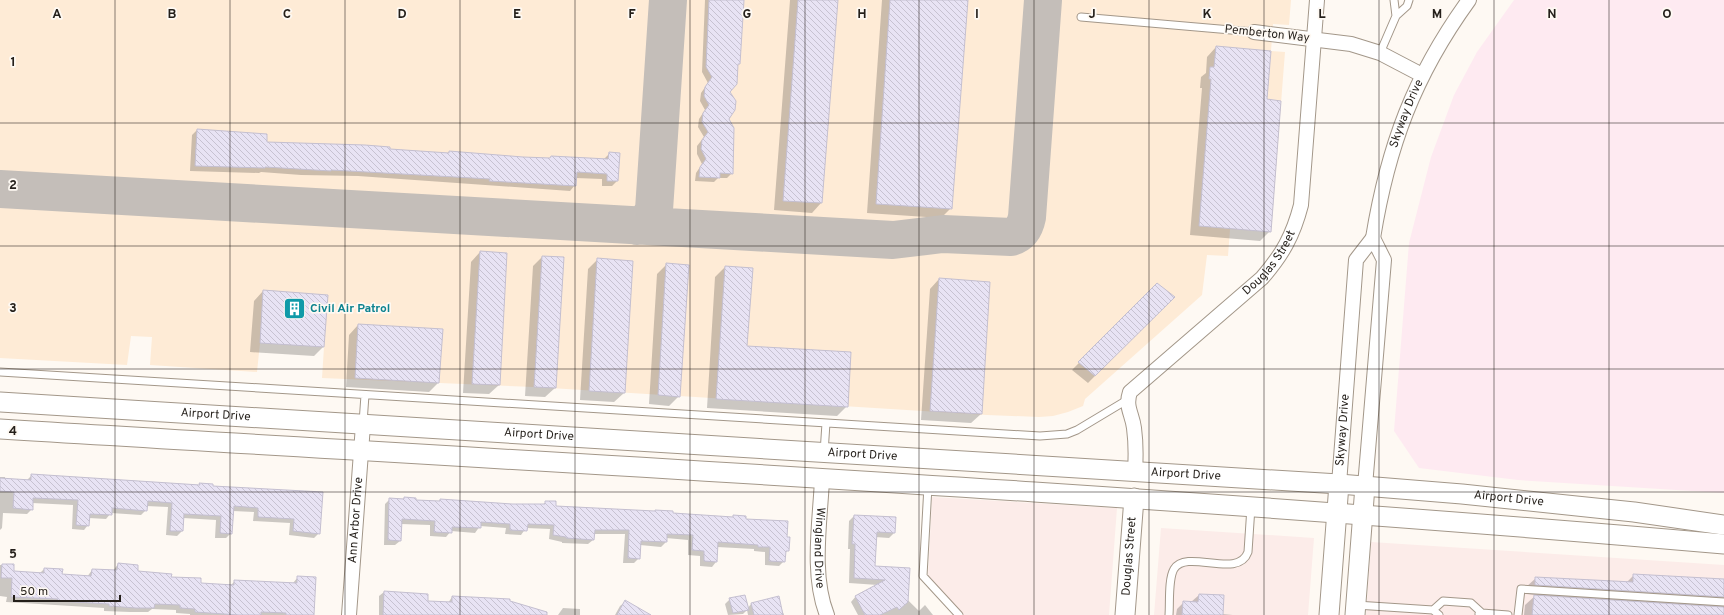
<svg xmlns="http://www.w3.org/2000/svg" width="1724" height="615" font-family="Overpass,sans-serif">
	<defs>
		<pattern id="building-back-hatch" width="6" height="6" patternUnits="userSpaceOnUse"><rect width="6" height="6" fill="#e8e3f4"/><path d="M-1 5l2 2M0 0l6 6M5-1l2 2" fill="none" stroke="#c7c2d1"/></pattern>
	</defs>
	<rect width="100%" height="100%" fill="#fef9f3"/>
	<path fill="#fcece9" d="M932,497L1117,508L1109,615H959L928,577Z
		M1161,528L1314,538L1308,615H1154Z
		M1371,542L1724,565V615H1366Z"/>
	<path fill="#feeaf1" d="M1514,0H1724V493L1518,480L1419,468L1394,431L1409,243L1431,157L1454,95L1477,52Z"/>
	<path fill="#feebd6" d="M0,0H1291L1289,25L1273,24L1271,51L1285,52L1271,232L1230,229L1228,256L1207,255L1202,295L1085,399L1083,406L1068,412L1053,416L1039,417L987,415L534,387L322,378L324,347L260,343L257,372L150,365L152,337L131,336L127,365L0,358Z"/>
	<path fill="#0003" d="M705,0H743L739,63L737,66L729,92L727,119L732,173L727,178H718L714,182L695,181L696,173L702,164L697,154V146L704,137L698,127L699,119L705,110L700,101L701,93L708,83L702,72Z
		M790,0H837L821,203L812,213L774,210Z
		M882,0H967L951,208L941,218L867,213Z
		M1216,47L1266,100L1270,231L1260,241L1190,235L1202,88H1200L1201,77L1206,73L1207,57Z
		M197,130L266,143L447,154L449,152L523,158L604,159L609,154L617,181L612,186H602V179L576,178L575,185L570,191L358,176L301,175L261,172L259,173L190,171L192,135Z
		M480,252L506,254L499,385L489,394L463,393L471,262Z
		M542,257L555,388L545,397L525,396L533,266Z
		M597,260L624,393L614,402L580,400L588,269Z
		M667,264L679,396L669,406L649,404L657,274Z
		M725,267L746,347L847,406L837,416L707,408L715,277Z
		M939,279L981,414L971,423L921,420L930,289Z
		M1157,284L1173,297L1088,383L1072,370Z
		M263,291L323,347L314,356L250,352L254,301Z
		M358,325L438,383L429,392L346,387L349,335Z
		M32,475L198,486L200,484L211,487L322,493L319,533L314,538L289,535L290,523L253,521L254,512L233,511L231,533L226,538H215L216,520L183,518L182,531L177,536L166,535L168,507L146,506V510L141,515L111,513L106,519L89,518L88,525L84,530L72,529L73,505L32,503V509L27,514L3,513L2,528L0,530V477H5V480H27Z
		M404,498L415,499L414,501L438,502L440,500L535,506L542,505L546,502L555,506L745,519L786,538L788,550L784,554V561L779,566L765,565V552L754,551V549L717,547L716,562L712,567L700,566V556L688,555V540L666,538V542L661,547L640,545L639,558L634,563H623L625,534H593V540L588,544L562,543V542L549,539L550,529L526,528L521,535L505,534L506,528L480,526L475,533L451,531L446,537L430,536V525L401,524L400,541L395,545H384L385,504L390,499L402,500Z
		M854,516L894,533L889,538L875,537L874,567L919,611L925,605L933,615H858L851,602L856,596L878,585L849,583L850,549H848L849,521Z
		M118,564L137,572L200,584L230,586L235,581L293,583L298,577L313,615H190V614L176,613V610L152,609L148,612H130L104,611V608L6,602L7,597L0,596V565H13V572L39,574L44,569L61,575L87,577L92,570L113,571Z
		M1634,575L1724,580V615H1524L1525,605L1536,595L1526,594V587L1536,578L1626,583Z
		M384,592L427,595V602L448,603L452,597L509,602L538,615H379V596Z
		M1199,595L1222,614L1233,615H1176L1177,609L1184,602H1191Z
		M778,598L784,615H748L747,610L743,614L728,615L725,604L730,599L747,609L751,604Z
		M625,602L632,615H615L620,606Z
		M563,608L580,609V615H558Z"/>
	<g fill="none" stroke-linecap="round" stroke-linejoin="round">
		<path stroke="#c4beb9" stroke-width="38" d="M0,189L893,240L943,234L1011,237C1021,234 1025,227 1027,217L1043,0
			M637,226L648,221L654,210L668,0"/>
	</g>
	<path fill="url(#building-back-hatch)" stroke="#c4bfd0" d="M709,0H744L740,64H738L737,84L730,92L736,101L735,110L729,119L734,128L733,174L720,173V178L699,177L700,167L706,159L701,149L702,140L708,132L702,122L703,113L709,105L704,96L705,87L712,77L706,67Z
		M798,0H838L822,203L783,201Z
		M890,0H968L952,209L876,204Z
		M1216,46L1271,51L1267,99L1281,101L1271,232L1199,226L1211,79H1209L1210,67H1214Z
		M197,129L267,134V142L365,145L390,147V149L449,153V151L523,157L550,158L551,156L608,159L609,152L620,153L618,181H607V174L577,172L576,186L489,181L490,179L331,170V171L265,167V168L195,166Z
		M480,251L507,253L500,385L472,384Z
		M542,256L564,257L556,388L534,387Z
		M597,258L633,261L625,393L589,391Z
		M666,263L689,265L680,397L658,395Z
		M725,266L753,268L747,346L851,352L848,407L716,399Z
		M939,278L990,282L982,414L930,411Z
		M1157,283L1175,297L1095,376L1078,362Z
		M263,290L328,295L324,347L260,343Z
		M358,324L443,329L439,383L355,378Z
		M31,474L200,485L199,483L213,484V486L323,492L320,534L293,531L294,519L258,517V508L234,506L232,534L220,533L221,516L184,514L183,531H170L172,503L148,501L147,511L112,508V515L90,514L89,526L76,525L78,500L33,498V510L13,508L14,492L0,491V478L31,480Z
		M404,497L416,498V500L440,501V499L512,504H545V501H556V506L655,511V510L673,511V513L733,517V515L746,516V519L788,521L787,537H790L789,551H786L785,562L769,561L770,547H758V545L718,542L717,562L704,561V551L692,550L693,535L667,534V542L641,541L640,559L628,558L629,530H595L594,540L566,538V537L553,535L554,525L528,524L527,531L510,530V524L481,522V528L452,527V533L434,532L435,521L402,519L401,541L388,540L389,498L404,499Z
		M854,515L896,517L895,533L877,532L875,566L910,568L908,602L899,610L897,607L880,615H865L855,596L885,580L854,578L855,544H852Z
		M118,563L138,565V571L172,574L171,577L201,578V583L234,585V580L297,583V576L316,577L314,615H286V613L261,612V615H239L195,612V609L180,608V605L155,604L154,608H136L109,606V604L57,601L58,599L11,597L12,578H1L2,564H14V571L44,573V568L63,569L62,574L91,576L92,569L117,570Z
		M1633,574L1724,579V597L1535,585V577L1633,582Z
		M384,591L428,594V601L452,602V596L510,599V601L547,612V615H383Z
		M1199,594L1224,595L1223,615H1182L1183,601L1198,602Z
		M745,595L749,610L733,613L729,598Z
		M1534,595L1724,607V615H1532Z
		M779,596L783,615H754L751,603Z
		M625,600L651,615H617Z"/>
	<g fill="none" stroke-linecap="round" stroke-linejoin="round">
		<defs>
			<path id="lane" d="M1394,0L1396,16
				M1081,17L1254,32
				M1380,53L1396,16L1407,6L1409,0
				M0,372L1040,436L1067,434L1077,430L1127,400
				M363,423L365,395
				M824,453L826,423
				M928,486L923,576L959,615
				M1356,605L1433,610L1439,615
				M1433,610L1443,601L1471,603L1482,613
				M1479,614L1482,613L1508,615
				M1169,615C1170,603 1168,579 1174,569C1187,548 1238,580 1248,552L1251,507
				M1518,615L1521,589L1724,602"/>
			<g id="street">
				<path d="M1254,32L1351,44L1380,53L1422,75"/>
				<path id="s1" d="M1373,238C1388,146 1414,76 1469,0"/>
				<path id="s2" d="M1135,471C1136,456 1136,443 1134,428C1132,413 1125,407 1130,392L1262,278C1282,255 1293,236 1301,205L1317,0"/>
				<path id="s3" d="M822,480C820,522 811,575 827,615"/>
				<path id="s4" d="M1339,484L1356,260L1373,238L1384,260L1365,486"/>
				<path id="s5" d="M349,615L363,425"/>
			</g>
			<g id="secondary">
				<path id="s6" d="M0,402L1339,484L1462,494L1634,512L1724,525"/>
				<path d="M0,429C575,464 1150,494 1724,544"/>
				<path id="s7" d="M1125,615L1134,498"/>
				<path d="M1329,615L1339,484"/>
				<path d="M1355,615L1365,486"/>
			</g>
		</defs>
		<use href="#lane" stroke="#a39789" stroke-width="9"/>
		<use href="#street" stroke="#a39789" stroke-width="16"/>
		<use href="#secondary" stroke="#a39789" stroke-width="21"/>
		<use href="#lane" stroke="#fff" stroke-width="7"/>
		<use href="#street" stroke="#fff" stroke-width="14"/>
		<use href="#secondary" stroke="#fff" stroke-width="19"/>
	</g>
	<path fill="none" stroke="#241f1a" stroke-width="1" stroke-opacity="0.55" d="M115,0V615M230,0V615M345,0V615M460,0V615M575,0V615M690,0V615M805,0V615M919,0V615M1034,0V615M1149,0V615M1264,0V615M1379,0V615M1494,0V615M1609,0V615M0,123H1724M0,246H1724M0,369H1724M0,492H1724"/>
	<defs>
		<symbol id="building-square" viewBox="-11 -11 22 22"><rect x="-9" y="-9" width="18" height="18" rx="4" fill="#0f9aa8" stroke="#fef9f3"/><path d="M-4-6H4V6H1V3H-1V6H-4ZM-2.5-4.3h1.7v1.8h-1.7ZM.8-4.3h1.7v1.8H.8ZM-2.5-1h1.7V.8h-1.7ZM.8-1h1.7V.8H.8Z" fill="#fff"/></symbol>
	</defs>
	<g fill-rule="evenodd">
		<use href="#building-square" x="282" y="296" width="25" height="25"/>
	</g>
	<g text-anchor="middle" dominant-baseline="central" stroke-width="3.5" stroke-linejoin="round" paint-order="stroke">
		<g font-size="12" fill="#241f1a" stroke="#fef9f3">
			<text transform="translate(1267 34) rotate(6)">Pemberton Way</text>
			<text stroke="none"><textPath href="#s1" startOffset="129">Skyway Drive</textPath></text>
			<text stroke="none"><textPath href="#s2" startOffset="271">Douglas Street</textPath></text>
			<text stroke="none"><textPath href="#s6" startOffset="216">Airport Drive</textPath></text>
			<text stroke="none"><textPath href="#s4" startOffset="54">Skyway Drive</textPath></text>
			<text stroke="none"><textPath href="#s6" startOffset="540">Airport Drive</textPath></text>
			<text stroke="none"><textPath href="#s6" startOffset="864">Airport Drive</textPath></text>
			<text stroke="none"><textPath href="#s6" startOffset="1188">Airport Drive</textPath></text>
			<text stroke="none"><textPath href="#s6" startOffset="1512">Airport Drive</textPath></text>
			<text stroke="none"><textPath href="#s5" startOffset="95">Ann Arbor Drive</textPath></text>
			<text stroke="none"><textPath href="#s3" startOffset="68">Wingland Drive</textPath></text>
			<text stroke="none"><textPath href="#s7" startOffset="59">Douglas Street</textPath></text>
		</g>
		<g font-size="12" font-weight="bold" fill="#0d838f" stroke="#fef9f3" text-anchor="start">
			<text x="310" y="309">Civil Air Patrol</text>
		</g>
	</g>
	<g font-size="13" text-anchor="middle" font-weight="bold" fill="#241f1a" stroke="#fef9f3" stroke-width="3.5" stroke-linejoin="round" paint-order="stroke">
		<text x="57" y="18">A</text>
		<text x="172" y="18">B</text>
		<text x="287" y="18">C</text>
		<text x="402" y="18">D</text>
		<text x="517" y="18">E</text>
		<text x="632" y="18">F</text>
		<text x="747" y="18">G</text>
		<text x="862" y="18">H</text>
		<text x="977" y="18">I</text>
		<text x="1092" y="18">J</text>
		<text x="1207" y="18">K</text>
		<text x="1322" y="18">L</text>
		<text x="1437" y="18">M</text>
		<text x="1552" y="18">N</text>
		<text x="1667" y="18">O</text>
		<text x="13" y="66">1</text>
		<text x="13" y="189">2</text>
		<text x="13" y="312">3</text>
		<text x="13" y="435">4</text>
		<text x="13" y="558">5</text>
	</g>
	<path d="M14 595v6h106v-6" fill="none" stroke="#241f1a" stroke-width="2"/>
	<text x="20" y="595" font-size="12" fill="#241f1a" stroke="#fef9f3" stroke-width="3" paint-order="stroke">50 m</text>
</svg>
